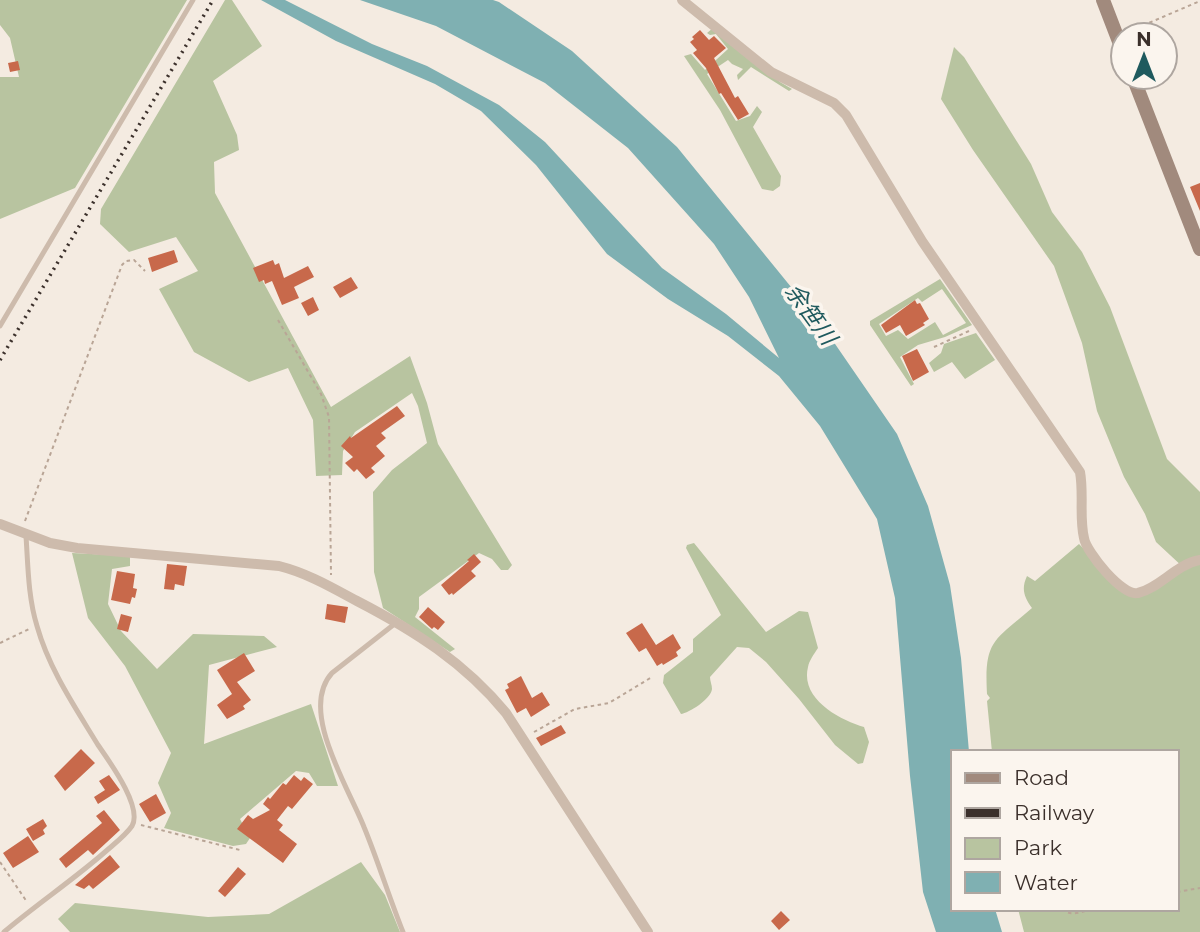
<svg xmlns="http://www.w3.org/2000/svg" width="1200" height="932" font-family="Montserrat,'Noto Sans JP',sans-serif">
	<rect width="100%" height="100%" fill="#f4ebe1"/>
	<path fill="#b8c4a0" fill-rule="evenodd" d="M0,0H187L75,188L0,219V77H19L10,38L0,25Z
		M225,0H232L262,46L213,81L237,135L239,150L214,162L215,193L331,407L410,356L427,403L438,444L512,565L508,570H501L492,559L479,553L419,597V609L415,617L455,649L450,652L383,608L374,572L373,492L392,470L427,443L418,406L412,393L355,432L343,451L342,475L316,476L313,420L288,368L249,382L194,352L159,289L198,271L176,237L129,252L100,224L101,209Z
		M713,28L780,82L792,89L789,91L751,67L738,80L737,75L743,69L732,64L728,60L707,74L736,121L750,116L757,106L762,112L753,127L781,176L780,186L773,191L762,189L720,110L684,56L691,54L705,70L728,49L716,34L710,35L707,33Z
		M954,47L964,57L1031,164L1052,212L1082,252L1110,307L1167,459L1200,492V932H1024L1018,909H1177V752H992L987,701L990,698L987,694C984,640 994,641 1032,608C1024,597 1021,589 1027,576L1035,581L1079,544L1131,597L1184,568L1156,542L1145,514L1124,477L1097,411L1082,343L1054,266L973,150L941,99Z
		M940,279L972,325L945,337L918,345L900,357L914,384L911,386L870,325V321ZM942,289L966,323L943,335L935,322L908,339L898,330L886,336L879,324L918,298L922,302Z
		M976,333L995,360L965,379L952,362L934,372L929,363L941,353L944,344Z
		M694,543L766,632L799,611L808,612L818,648C814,654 809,661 808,667C800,699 840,720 864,727L869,742L863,763L858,764L835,745L799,699L766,662L749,648L737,647L710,677C710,681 712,685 712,689C711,699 689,713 681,714L663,683L664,675L693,652V639L721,615L686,548L687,545Z
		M72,553L130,556V566L112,569L108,604L121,631L157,669L193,634L264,636L277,647L209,665L204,744L311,704L338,786H317L309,773L296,771L240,819L250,838L246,844L233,846L164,828L171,813L158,783L171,753L125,666L88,618Z
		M361,862L385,895L400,932H70L58,919L75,903L208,917L269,914Z"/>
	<path fill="#7fb0b2" d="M261,0H285L372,44L427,66L499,105L545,142L662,268L726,314L779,358L749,297L714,244L628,148L545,83L436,26L360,0H493L499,2L572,51L677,147L822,325L897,434L928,506L950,585L961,658L969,752H953V909H995L1002,932H936L923,892L910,776L895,598L877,519L820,426L779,376L728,336L668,299L607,254L536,165L481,111L435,84L336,41Z"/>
	<path fill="#c8694b" d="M700,30L709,40L714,36L726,48L714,58L735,98L738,96L749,114L738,120L721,93L719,94L706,68L693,53L697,50L690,42L694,39L692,37Z
		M18,61L20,70L10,72L8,63Z
		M1200,183V211L1190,187Z
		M174,250L178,262L152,272L148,258Z
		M273,260L275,265L279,263L284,278L308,266L314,277L294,287L299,298L282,305L272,281L265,284L264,280L259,282L253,268Z
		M351,277L358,288L340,298L333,287Z
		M313,297L319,310L308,316L301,303Z
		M915,300L917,304L920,303L929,319L923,323L925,325L906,336L900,325L886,333L881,325Z
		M917,349L929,372L913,381L902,356Z
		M397,406L405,416L381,433L386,438L376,446L385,456L371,468L375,472L366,479L357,469L354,472L345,463L353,457L341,446L350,436L351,438Z
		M474,554L481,562L471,571L476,576L453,595L452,593L449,595L441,585L469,561L467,560Z
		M167,564L187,566L184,586L175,584L174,590L164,589Z
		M117,571L135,574L133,588L137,589L135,598L132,597L130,604L111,600Z
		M327,604L348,607L345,623L325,619Z
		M428,607L445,622L438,630L434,627L432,629L419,617Z
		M121,614L132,617L128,632L117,629Z
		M642,623L656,645L673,634L681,648L676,652L678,656L663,665L662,663L657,666L646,648L639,652L626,633Z
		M244,653L255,671L237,682L251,700L243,706L245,709L227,719L217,705L232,694L217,670Z
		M521,676L532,698L542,692L550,705L531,717L526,708L517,713L505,690L509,688L507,684Z
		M561,725L566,733L541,746L536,738Z
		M81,749L95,763L65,791L54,776Z
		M109,775L120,790L98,804L94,797L105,790L99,781Z
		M294,775L301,781L304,777L313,784L292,809L288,806L277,820L283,825L279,830L297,844L283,863L237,829L248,815L253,819L270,810L263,804L268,797L270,799L283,783L286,785Z
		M156,794L166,813L150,822L139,804Z
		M104,810L120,830L93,855L88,850L66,868L59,859L102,823L96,816Z
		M43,819L47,826L43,830L45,834L33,841L26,829Z
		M28,836L39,852L13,868L3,853Z
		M110,855L120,867L93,889L89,885L84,889L75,885Z
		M238,867L246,874L225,897L218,891Z
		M781,911L790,920L779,930L771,921Z"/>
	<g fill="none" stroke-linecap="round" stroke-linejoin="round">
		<path stroke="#b9a596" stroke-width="2" stroke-dasharray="3.5 3.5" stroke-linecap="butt" d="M1130,31L1200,1
			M278,320L321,394L329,417L331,575
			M934,347L969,331
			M25,521L122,265L126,261L134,260L145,271
			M0,643L29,629
			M534,732L575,709L609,703L652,677
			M141,825L240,850
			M0,862L27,902
			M1177,892L1200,888
			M1062,909C1071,917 1081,912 1092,909"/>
		<path stroke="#cdbbac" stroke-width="5" d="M0,326L193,0
			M397,622L332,673C298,710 349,788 364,827C378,861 389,897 403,932
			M4,932C37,904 73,880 105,852C114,844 125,836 132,826C143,807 109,761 98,745C75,707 49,669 37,626C28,597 28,565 26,536"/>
		<path stroke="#cdbbac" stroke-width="10" d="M682,0L771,72L834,103L846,115L922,241L1080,472C1084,494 1079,517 1084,538C1086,552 1123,597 1138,593C1160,588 1176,564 1200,560
			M0,524L50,543L77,548L279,566C307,573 331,587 357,601C415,631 465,663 506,713L648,932"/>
		<path stroke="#a18a7d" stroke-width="14" d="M1103,0L1123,52
			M1133,77L1200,249"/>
		<path stroke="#3b302b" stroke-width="3.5" stroke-dasharray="2 5" stroke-linecap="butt" d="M0,360L213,0"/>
	</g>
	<g text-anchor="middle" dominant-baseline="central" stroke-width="7" stroke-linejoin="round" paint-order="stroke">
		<g font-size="23" font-style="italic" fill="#1f5a5e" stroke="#fbf5ee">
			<text transform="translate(811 314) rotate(54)">余笹川</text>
		</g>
	</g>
	<rect x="951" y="750" width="228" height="161" fill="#fbf5ee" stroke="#aea6a0" stroke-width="2"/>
	<rect x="965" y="773" width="35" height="10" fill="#a18a7d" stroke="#aea6a0" stroke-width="2"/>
	<text x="1014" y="785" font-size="21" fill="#3b302b">Road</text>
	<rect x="965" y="808" width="35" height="10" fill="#3b302b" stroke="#aea6a0" stroke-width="2"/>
	<text x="1014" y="820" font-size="21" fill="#3b302b">Railway</text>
	<rect x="965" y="838" width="35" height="21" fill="#b8c4a0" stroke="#aea6a0" stroke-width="2"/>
	<text x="1014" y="855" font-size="21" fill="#3b302b">Park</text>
	<rect x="965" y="872" width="35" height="21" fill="#7fb0b2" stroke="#aea6a0" stroke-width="2"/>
	<text x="1014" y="890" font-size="21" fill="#3b302b">Water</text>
	<g transform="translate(1144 56)"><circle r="33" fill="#fbf5ee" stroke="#aea6a0" stroke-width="2"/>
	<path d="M0-5L12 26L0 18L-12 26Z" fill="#1f5a5e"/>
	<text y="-10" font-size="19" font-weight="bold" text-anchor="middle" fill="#3b302b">N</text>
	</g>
</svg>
